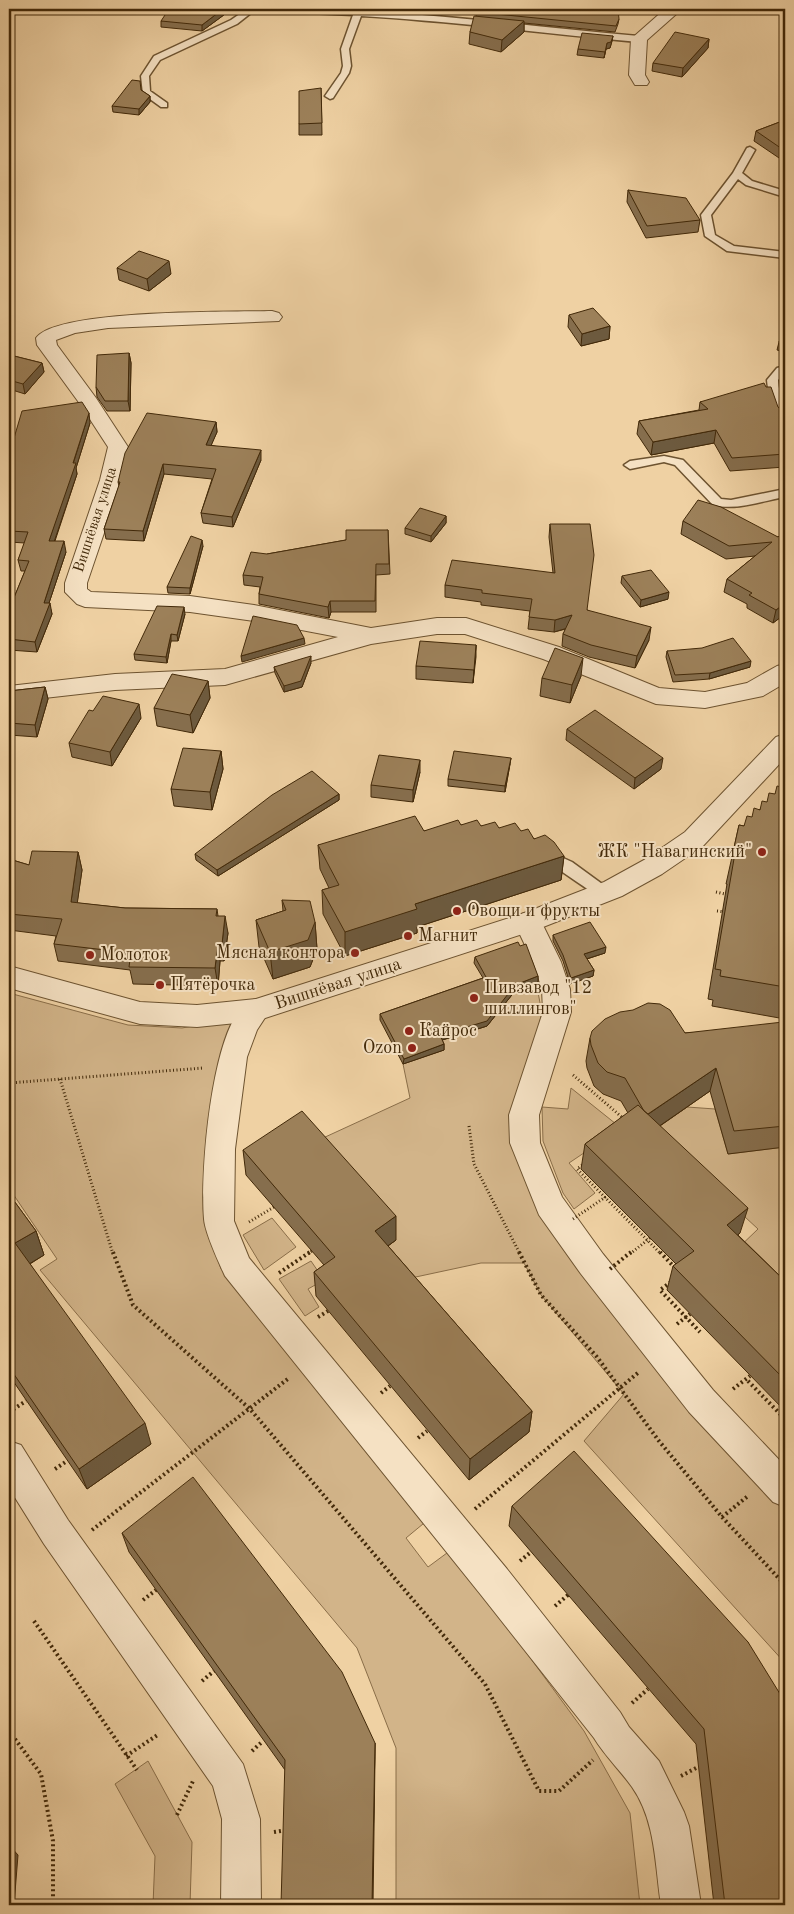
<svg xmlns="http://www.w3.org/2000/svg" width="794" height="1914" font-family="'Old Standard TT',serif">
	<rect width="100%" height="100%" fill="#efd1a3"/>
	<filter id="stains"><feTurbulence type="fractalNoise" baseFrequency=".004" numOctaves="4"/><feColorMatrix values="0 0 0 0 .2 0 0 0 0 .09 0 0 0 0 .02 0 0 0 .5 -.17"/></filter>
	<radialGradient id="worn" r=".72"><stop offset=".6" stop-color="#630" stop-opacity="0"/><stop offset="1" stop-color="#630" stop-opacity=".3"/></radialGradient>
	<path fill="#d2b489" stroke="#8a6e49" d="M536,982L542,1013L524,1083L513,1143L755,1473L785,1505V1663L584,1441L624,1394L541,1295L524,1263H481L397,1281L375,1255L396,1240L310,1144L410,1098L403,1064L439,1041L487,1026L515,991Z
		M9,993L128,1025L182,1028L242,1017L206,1222L221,1269L292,1350L429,1519L406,1538L428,1567L451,1550L584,1731L630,1813L640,1905H396V1748L357,1648L40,1270L57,1259L9,1188Z
		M571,1088L621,1128L569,1163L595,1193L574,1209L563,1193L543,1141L542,1107L568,1109Z
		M687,1107L715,1109L728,1154L785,1147V1301L733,1253L758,1229L652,1131Z
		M272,1218L296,1247L264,1270L243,1235Z
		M311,1261L324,1280L308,1289L319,1307L305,1316L279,1279Z
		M148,1761L192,1842L190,1905H153L155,1856L115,1784Z"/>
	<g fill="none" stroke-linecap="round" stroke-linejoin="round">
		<defs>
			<path id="service" d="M247,9H256L237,24L160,60L149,76L150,91L167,103V107H161L143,94L141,76L154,56L231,20Z
				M282,9C314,7 348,10 381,12C467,17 553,29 639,36L643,39L639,42C546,34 454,21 361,16L349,49L351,66L349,73L333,98L330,99L325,96L341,73L343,66L341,49L353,15L286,12Z
				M750,147L755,150L742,173L752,181L785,191V197L746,185L738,179L711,215L715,235L734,246L785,252V258L727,251L705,236L701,215L733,173L747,148Z
				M785,366V372L778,380C779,397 786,411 785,426C773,423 768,391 767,380L777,368Z
				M664,456L683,460L721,499L731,500L785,489V497C762,501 736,511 713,505L675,465L664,462L630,469L624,465L630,461Z
				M550,852L572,862L609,889L611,893L609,897L604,899L599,897C591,891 545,861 543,857L545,853Z"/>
			<path id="minor" d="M665,9H682L647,40L645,75L649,82L647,85H635L629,75L631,39Z
				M272,311L279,313L282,317L279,321L108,328L75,333L56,340L57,345L96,398L128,447L122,480L87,583V589L91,592L190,596L254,605L371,628L437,618H466L559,647L659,688L705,692L747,683L777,666L785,664V683L763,696L705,708L656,704L543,659L465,634H437L371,644L225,685L115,690L9,702V686L115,674L225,669L338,637L254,621L190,612L85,607L77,604L65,592V583L100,480L108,447L80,404L37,345L36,338C56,309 232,312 272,311Z
				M528,912L538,915L561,962L570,989L571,1012L539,1115L540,1143L562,1197L603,1254L713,1390L785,1466V1507L773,1502L689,1412L581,1274L539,1215L535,1205L510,1143L509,1115L543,1012L542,989L533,962L514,922L518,915Z
				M256,999L266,1002L270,1010L257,1030L247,1057L235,1149L234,1221L249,1258L507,1569L620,1712L629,1727L659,1761L684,1812L689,1826L701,1905H661C655,1866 656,1821 632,1787C620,1770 605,1756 594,1738L481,1595L225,1276C219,1263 205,1233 204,1219C200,1174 211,1032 246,1003C248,1001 253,1000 256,999Z
				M9,1441L21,1445L68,1520L243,1764L260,1819L261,1905H221L222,1819L213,1786L44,1544L9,1488Z"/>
			<path id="tertiary" d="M785,734V758L703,846L662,874L622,896L538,929L256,1021L197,1027L140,1024L9,988V966L140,1002L197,1005L256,999L519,915L604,882L644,860L685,832L776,737Z"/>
		</defs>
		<use href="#service" stroke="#6d5330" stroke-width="3"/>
		<use href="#minor" stroke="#6d5330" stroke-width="2"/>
		<use href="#tertiary" stroke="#6d5330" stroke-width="2"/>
		<path stroke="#422909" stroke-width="3" stroke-dasharray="1 2.5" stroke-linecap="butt" d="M716,892L729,895
			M717,911L726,912
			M573,1075L624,1119
			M60,1079L113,1254
			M9,1083L203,1068
			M469,1126L474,1164L520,1254
			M585,1163L577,1169L661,1254
			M249,1222L274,1207
			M308,1254L312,1251"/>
		<path stroke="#422909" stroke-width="4" stroke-dasharray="2 3" stroke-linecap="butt" d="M113,1252L133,1305L250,1409L485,1684L539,1791H559L593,1760
			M519,1252L541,1295L597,1357L659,1441L722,1517L785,1585
			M660,1252L676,1269
			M279,1273L310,1252
			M671,1282L660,1290L700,1332
			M318,1317L328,1311
			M677,1324L690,1314
			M748,1381L785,1419
			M733,1389L750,1376
			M381,1393L390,1386
			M9,1412L26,1401
			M418,1438L427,1431
			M55,1469L67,1461
			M475,1509L639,1372
			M722,1517L748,1496
			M92,1530L289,1378
			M520,1561L531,1552
			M143,1600L156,1590
			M555,1606L568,1595
			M34,1621L137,1770
			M202,1681L214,1671
			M632,1703L648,1689
			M9,1731L41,1774L53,1841V1905
			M252,1751L263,1741
			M126,1756L159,1734
			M681,1776L698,1767
			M177,1815L193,1781
			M274,1832L287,1830"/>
		<use href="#service" fill="#f5e1c3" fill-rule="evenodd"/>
		<use href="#minor" fill="#f5e1c3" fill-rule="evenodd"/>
		<use href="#tertiary" fill="#f5e1c3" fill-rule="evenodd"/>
		<path stroke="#422909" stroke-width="3" stroke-dasharray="1 2.5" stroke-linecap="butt" d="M573,1219L607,1196
			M630,1254L650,1238"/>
		<path stroke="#422909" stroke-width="4" stroke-dasharray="2 3" stroke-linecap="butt" d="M610,1269L631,1252"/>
	</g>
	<path fill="#866e4d" stroke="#422909" d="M232,9L202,31L161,27V21Z
		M476,12L619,19L618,24L615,32L524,23V32L501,52L469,44L470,32L476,16Z
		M613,36L612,41L610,48L606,49L604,58L577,55L578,49Z
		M709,39L708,48L682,77L652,71L653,63Z
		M321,88L322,135H299V124Z
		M141,90L150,96V102L139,115L113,112L112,106Z
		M785,120V162L754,141L756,131Z
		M628,190L700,220L698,232L646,238L627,202Z
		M117,268L171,274L149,291L119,280Z
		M569,315L610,326L609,339L581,346L568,327Z
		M785,329V352L777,350L779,342Z
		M9,350L10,355L42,363L44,372L25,394L9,389Z
		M129,353L131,363L130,411H107L97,397L96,387Z
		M785,388V411L783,399Z
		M700,402L778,407L785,413V467L730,471L714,443L651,455L637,434L639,421L699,410Z
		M216,422L217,432L211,445L261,460L233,527L203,523L201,513L212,479L164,474L144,541L106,539L104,529L119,486L118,482Z
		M90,423L76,468L77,474L55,541L66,552L49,603L52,614L37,652L9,650V610L25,571H21L18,560L25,543L9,542V455Z
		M446,516V523L431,542L405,534V528Z
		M683,521L778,537L785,531V614L773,623L747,608V604L724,592L727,579L755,556L726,559L681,534Z
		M550,524L587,610L649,640L635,668L589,657L562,646L563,634L566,629L554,632L528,629L530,611L481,605V602L445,597V585L553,573L549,537Z
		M388,530L390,574L376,575V612H331L329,618L259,604V594L260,587L244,585L243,575L267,554L346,540Z
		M203,546L190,594L168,593L167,587Z
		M622,576L668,599L640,607L621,583Z
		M185,614L178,641H171L167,663L135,660L134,654Z
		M476,645L473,683L416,679V666Z
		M667,651L750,667L709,679L673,682L666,657Z
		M311,663L302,687L284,692L275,673L274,667Z
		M581,676L570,703L540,696L542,678Z
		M208,681L210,698L193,733L157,726L154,708Z
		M45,687L48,699L37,737L9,735V691Z
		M93,711L141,718L112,766L72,757L69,743Z
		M567,729L661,769L634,789L566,740Z
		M221,751L223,769L212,810L174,806L171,789Z
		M510,764L505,792L448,786V779Z
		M420,772L413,802L371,797V785Z
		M785,777V1019L712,1006L713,1000L708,999L727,884H726L739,825L744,826L752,817L782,787Z
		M339,794V800L218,876L196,860L195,854Z
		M461,825L481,826L521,831L564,856L561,880L417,927V933L345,956L323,914L322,890L329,888L320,869L318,845L424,831Z
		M78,852L82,870L77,903L125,908L217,909L218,916L228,933L224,961H220L218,986L133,984L130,970L58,961L54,944L56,936L9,930V859L29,865Z
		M282,900L315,922L317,949L310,967L273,979L259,947L256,920L283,911Z
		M553,935L605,953L587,959L594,970L593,976L570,984L563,961L553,941Z
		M475,957L538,976V982L515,991L487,1026L442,1040L444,1044V1050L403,1064L380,1020V1014L483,978L474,963Z
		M785,1028V1147L728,1154L710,1091L660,1126L740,1233L738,1235L785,1281V1411L667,1290L673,1266L676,1264L581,1169L585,1144L628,1113L621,1101L603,1094L594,1086L587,1068L586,1061L590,1038L685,1033Z
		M243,1150L396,1240L388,1246L532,1411L529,1432L469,1480L316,1296L314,1272L324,1265L246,1175Z
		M9,1194L36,1231L44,1255L30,1264L151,1444L87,1489L9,1375Z
		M512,1506L748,1642L785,1905H714L696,1744L509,1526Z
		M122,1533L375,1758L285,1770L129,1552Z"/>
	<path fill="#6d5a3e" stroke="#422909" d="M223,9H232L202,31V25Z
		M524,21V32L501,52L502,40Z
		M613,36L612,41L610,48L606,49L604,58L607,43Z
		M709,39L708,48L682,77L683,68Z
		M150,96V102L139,115V109Z
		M169,261L171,274L149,291L147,279Z
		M610,326L609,339L581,346L582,334Z
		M129,353L131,363L130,411L128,401Z
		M42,363L44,372L25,394L23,384Z
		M89,413L90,423L76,468L77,474L51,551L49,541Z
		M216,422L217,432L207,455L206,445Z
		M716,430L714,443L651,455L653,442Z
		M261,450V460L233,527L232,517Z
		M163,464L164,474L144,541L143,531Z
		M446,516V523L431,542V536Z
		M202,540L203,546L190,594V588Z
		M64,541L66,552L46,612L50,603L52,614L37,652L35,642L44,603Z
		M669,592L668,599L640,607L641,600Z
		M330,601L331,612L329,618L328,607Z
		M785,603V614L773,623L776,610Z
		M184,607L185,614L178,641L177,635Z
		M572,615L571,627L554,632L555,620Z
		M651,627L649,640L635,668L637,656Z
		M171,634V641L167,663L166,657Z
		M304,638L305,644L242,662L241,656Z
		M476,645V657L473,683L474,670Z
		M311,656V663L302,687L284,692V686Z
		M583,658L581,676L570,703L572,685Z
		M751,661L750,667L709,679L710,673Z
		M208,681L210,698L193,733L190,715Z
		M45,687L48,699L37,737L35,725Z
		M139,704L141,718L112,766L110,752Z
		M221,751L223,769L212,810L210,792Z
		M511,758L510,764L505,792V786Z
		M663,758L661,769L634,789L635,778Z
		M420,760V772L413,802V790Z
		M339,794V800L218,876L217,870Z
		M78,852L82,870L75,919L71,902Z
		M564,856L561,880L417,927V933L345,956V932L415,904Z
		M225,916L228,933L224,961L222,944Z
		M315,922L317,949L310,967L273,979L270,952Z
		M218,944L220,961L218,986L215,968Z
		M606,947L605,953L583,960L584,954Z
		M594,970L593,976L570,984L571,978Z
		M538,976V982L515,991L487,1026L439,1041L440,1035L515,985Z
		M444,1044V1050L403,1064L404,1059Z
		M716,1068L710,1091L642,1138L647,1115Z
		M748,1208L740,1233L720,1249L727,1225Z
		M396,1216V1240L375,1255V1231Z
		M36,1231L44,1255L24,1267L15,1243Z
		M532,1411L529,1432L469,1480L470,1459Z
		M145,1423L151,1444L87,1489L79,1469Z
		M375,1743V1758L373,1905H372Z
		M9,1845L18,1855L14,1905H9Z"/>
	<path fill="#9c8059" stroke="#422909" d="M169,9H223L202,25L161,21Z
		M477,9H618L619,19L616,26L476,12Z
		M474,16L524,21L502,40L470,32Z
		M675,32L709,39L683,68L653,63Z
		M582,33L613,36L611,42L607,43L605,52L578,49Z
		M132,80L140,81L141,90L150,96L139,109L112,106Z
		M321,88L322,123L299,124V91Z
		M785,120V151L756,131Z
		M628,190L686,198L700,220L647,226Z
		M139,251L169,261L147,279L117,268Z
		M593,308L610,326L582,334L569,315Z
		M785,329V343L779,342L783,330Z
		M9,350L10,355L42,363L23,384L9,380Z
		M129,353L128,401H105L96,387L97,355Z
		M764,383L766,387H771L778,407L785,413V454L732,458L716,430L653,442L639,421L708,409L700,402Z
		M82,402L89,413L73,463H76L49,541H64L44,603H50L35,642L9,639V610L29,561L18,560L28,532L9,531V455L22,411Z
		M147,413L216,422L206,445L261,450L232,517L201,513L216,469L163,464L143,531L104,529L120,482H118L125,453Z
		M698,500L721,507L778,537L785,531V603L776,610L749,595L752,593L727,579L772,542L729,546L683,521Z
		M420,508L446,516L431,536L405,528Z
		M550,524H590L594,555L587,610L651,627L637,656L591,645L563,634L572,615L555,620L529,617L532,599L482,593V590L445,585L452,560L555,573Z
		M346,530H388L389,564H376L375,601H330L328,607L259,594L263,577L243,575L251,552L267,554L346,540Z
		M191,536L202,540L190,588L167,587Z
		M651,570L669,592L641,600L622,576Z
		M157,606L184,607L177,635L171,634L166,657L134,654Z
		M253,616L297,625L304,638L241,656Z
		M733,638L751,661L710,673L675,675L667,651L702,648Z
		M420,641L476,645L474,670L416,666Z
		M555,648L583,658L572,685L542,678Z
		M311,656L301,681L284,686L274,667Z
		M172,674L208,681L190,715L154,708Z
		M45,687L35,725L9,723V691Z
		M103,696L139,704L110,752L69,743L89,710L93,711Z
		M595,710L663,758L635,778L567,729Z
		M183,748L221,751L210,792L171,789Z
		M454,751L511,758L505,786L448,779Z
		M379,755L420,760L413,790L371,785Z
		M312,771L339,794L217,870L195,854L272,795Z
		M785,777V987L720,976L721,970L715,969L735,853L733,852L739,825L744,826L747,816L752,817L754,808L760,810L762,801L767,802L769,793L775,794L777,786L782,787Z
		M415,816L424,831L458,820L461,825L477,820L481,826L495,822L499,828L515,823L521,831L528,829L534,839L545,835L554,842L564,856L415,904L417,909L345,932L322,890L339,885L318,845Z
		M32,851L78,852L71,902L125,908L217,909L216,916H225L222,944H218L215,968L129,967L131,953L54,944L62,919L9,914V859L29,865Z
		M282,900L310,901L315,922L308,940L270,952L256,920L286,910Z
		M590,922L606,947L584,954L594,970L571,978L563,955L553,935Z
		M518,942L520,946L526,944L538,976L515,985L487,1021L440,1035L444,1044L404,1059L380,1014L486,977L475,957Z
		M648,1003L660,1004L670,1010L685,1033L783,1022L785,1028V1126L734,1131L716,1068L648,1114L644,1111L625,1078L607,1072L598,1063L591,1045L590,1038L592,1031L605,1019L620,1012L633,1010Z
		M638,1105L748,1208L727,1225L785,1281V1380L673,1266L694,1251L585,1144Z
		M302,1111L396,1216L375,1231L532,1411L470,1459L314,1272L335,1257L243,1150Z
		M9,1194L36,1231L15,1243L145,1423L79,1469L9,1367Z
		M574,1451L748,1642L785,1702V1905H725L704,1729L512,1506Z
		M193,1477L342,1672L375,1743L372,1905H281L285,1760L122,1533Z"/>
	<g fill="#8f2418" stroke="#f5e1c3" stroke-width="2">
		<circle cx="762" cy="852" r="5"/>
		<circle cx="457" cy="911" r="5"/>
		<circle cx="408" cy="936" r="5"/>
		<circle cx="355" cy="953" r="5"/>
		<circle cx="90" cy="955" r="5"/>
		<circle cx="160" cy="985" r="5"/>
		<circle cx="474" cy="998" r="5"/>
		<circle cx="409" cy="1031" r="5"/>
		<circle cx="412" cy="1048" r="5"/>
	</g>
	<g text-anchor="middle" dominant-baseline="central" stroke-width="4" stroke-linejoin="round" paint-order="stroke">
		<g font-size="15" fill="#422909" stroke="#f5e1c3">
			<text transform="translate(96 520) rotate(-72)">Вишнёвая улица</text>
		</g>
		<g font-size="18" fill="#422909" stroke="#f5e1c3" text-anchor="start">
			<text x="752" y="852" text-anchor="end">ЖК "Навагинский"</text>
			<text x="467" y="911">Овощи и фрукты</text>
			<text x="418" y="936">Магнит</text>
			<text x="345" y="953" text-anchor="end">Мясная контора</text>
			<text x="100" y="955">Молоток</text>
			<text x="170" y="985">Пятёрочка</text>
			<text x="484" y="988">Пивзавод "12<tspan x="484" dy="21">шиллингов"</tspan></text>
			<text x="419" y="1031">Кайрос</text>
			<text x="402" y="1048" text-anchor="end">Ozon</text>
		</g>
		<g font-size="18" fill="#422909" stroke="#f5e1c3">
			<text transform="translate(338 984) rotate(-18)">Вишнёвая улица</text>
		</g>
	</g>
	<rect width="794" height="1914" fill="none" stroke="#efd1a3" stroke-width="30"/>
	<rect x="10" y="10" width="774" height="1894" fill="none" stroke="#422909" stroke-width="2.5"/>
	<rect x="15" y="15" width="764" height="1884" fill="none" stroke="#422909"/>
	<rect width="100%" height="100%" filter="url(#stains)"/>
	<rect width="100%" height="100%" fill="url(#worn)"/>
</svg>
